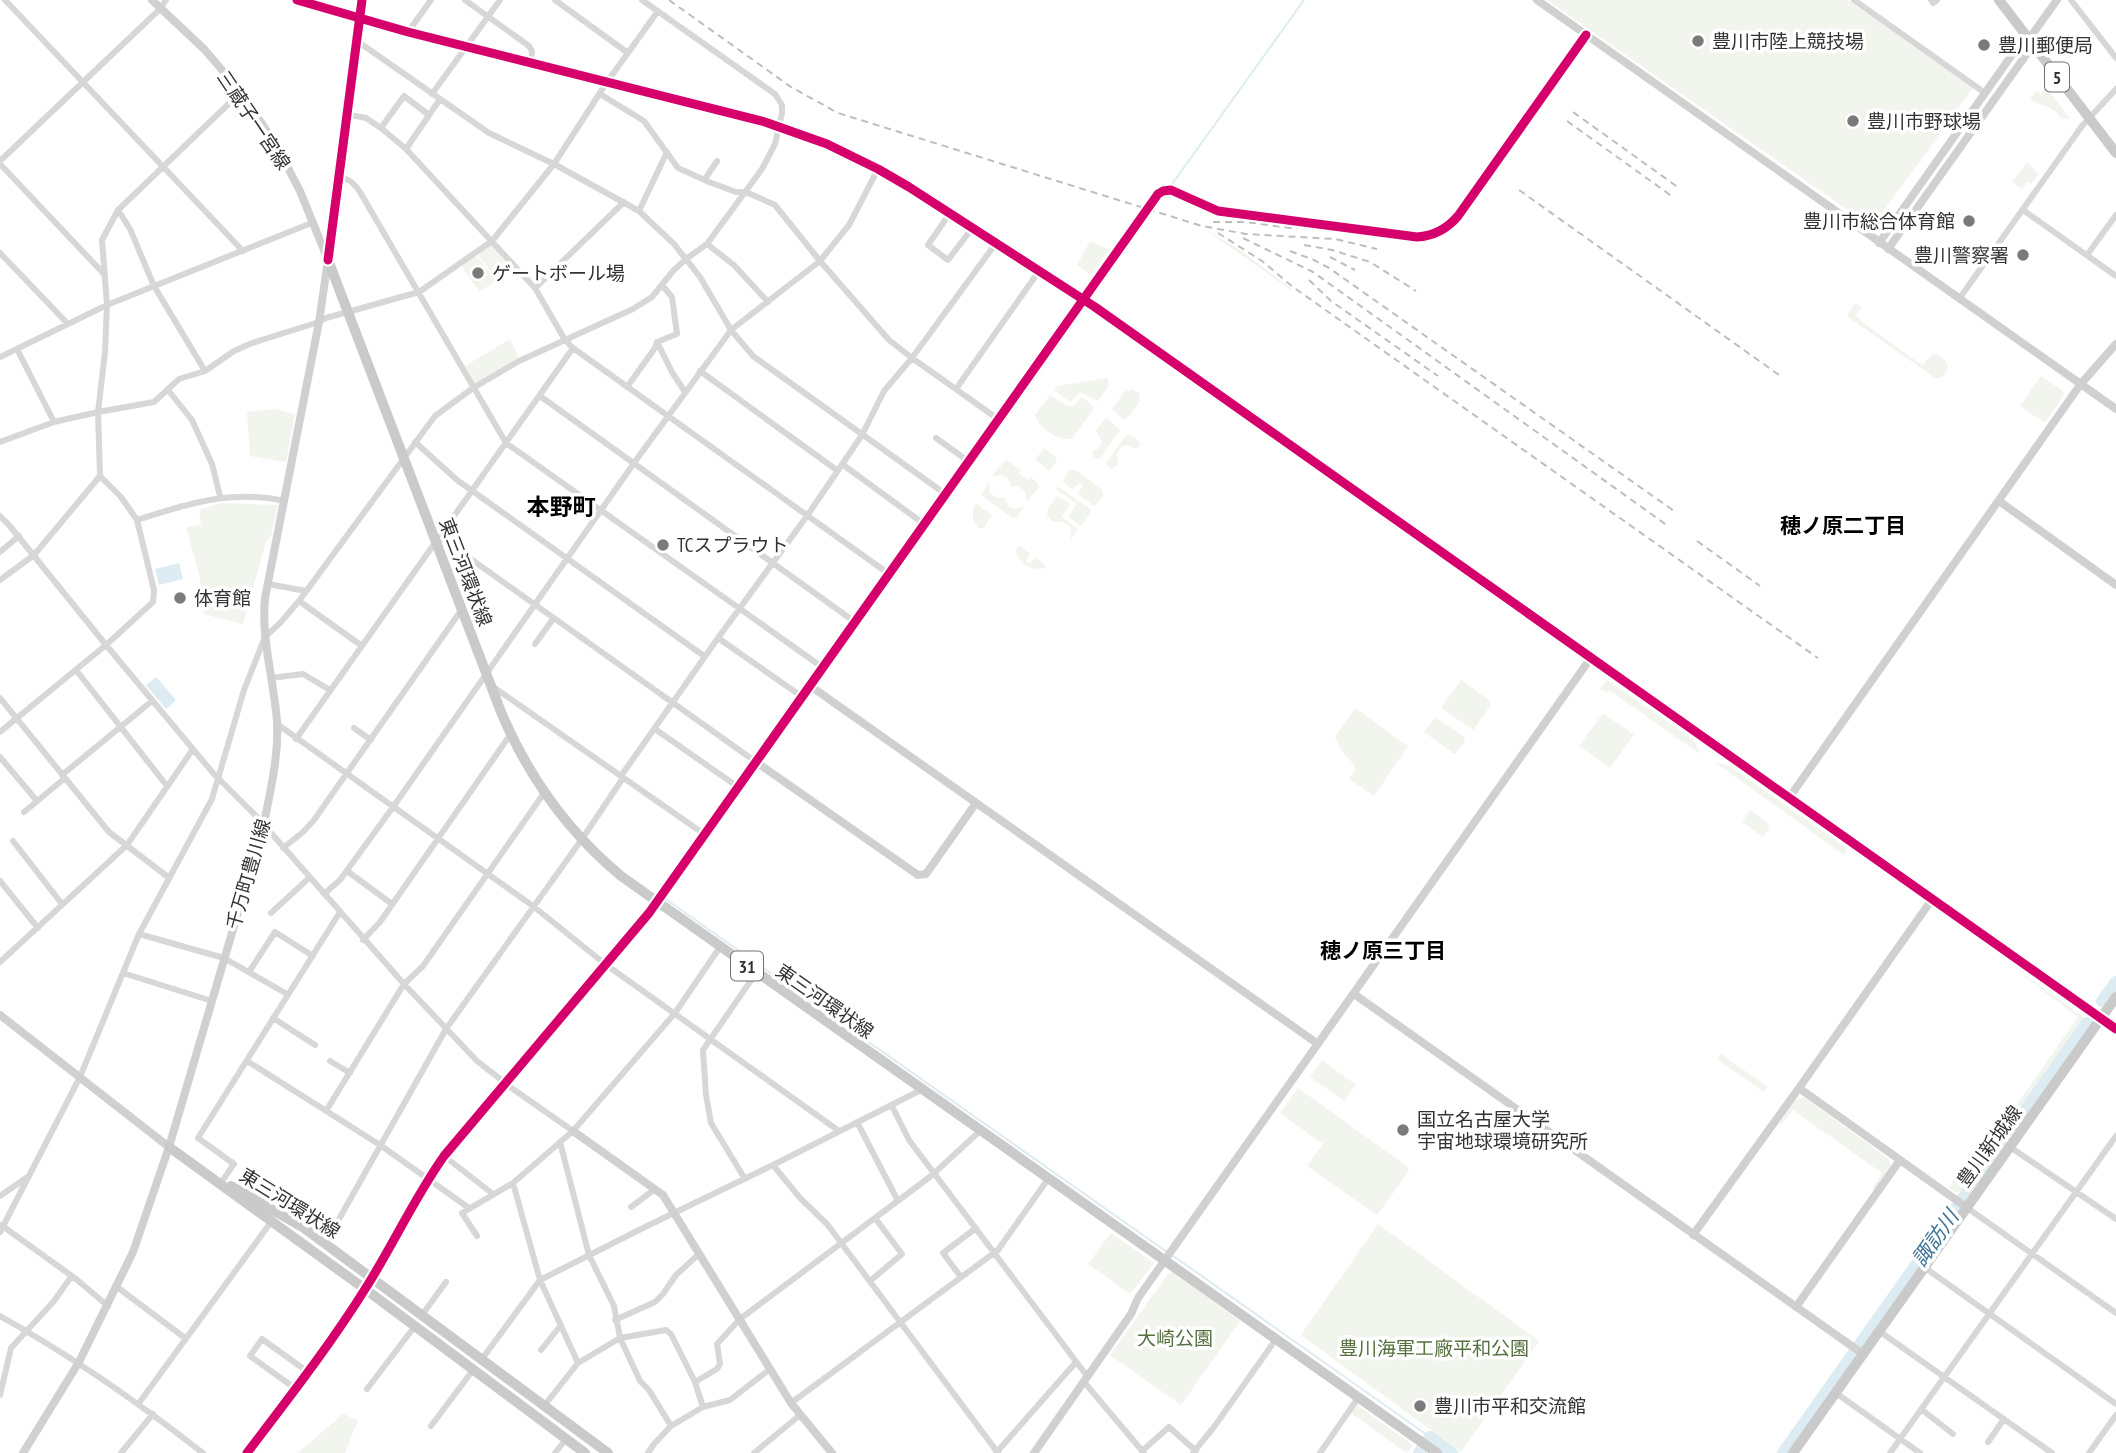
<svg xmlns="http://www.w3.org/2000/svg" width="2116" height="1453" font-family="'PT Sans Narrow','Noto Sans JP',sans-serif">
	<rect width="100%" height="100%" fill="#fff"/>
	<path fill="#f1f5ed" d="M1547,0H1848L1973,88L1872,227Z
		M2046,87L2070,119L2061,118C2051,103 2042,108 2030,99L2036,91L2041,94Z
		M2027,162L2039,174L2031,184L2028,182L2022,189L2012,182Z
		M1203,228L1239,249L1292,289L1291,290Z
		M1090,241L1109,250L1091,275L1077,265Z
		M490,245H492L514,269L497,280L477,254Z
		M476,255L496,281L479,292L461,265Z
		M1855,303L1862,307L1856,315L1862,322L1922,365L1933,354H1937L1946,361L1948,368L1941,378H1935L1848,317L1849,312Z
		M510,339L519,357L476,383L473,381L465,366Z
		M2041,376L2063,391L2064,395L2045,423L2020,406Z
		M1107,378L1109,385L1098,401L1080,392L1070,402L1054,390L1057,386Z
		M1132,389L1139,393L1140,401L1128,418L1124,420L1112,409L1124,392Z
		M1050,395L1069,407L1074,406L1082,397L1093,406V410L1072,438C1059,443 1039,428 1035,415Z
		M275,409L295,414L286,462L250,456L247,412Z
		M1105,419H1108L1120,430L1100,458L1097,459L1093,456V451L1100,447L1102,441L1096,431Z
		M1126,435H1130L1140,442V445L1136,449L1128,445L1121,447L1117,453L1118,465L1112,469L1108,467L1106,463Z
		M1044,448L1057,458L1056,462L1050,471L1035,460Z
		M1006,460L1021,470L1019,473L1028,480L1030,477L1038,483L1039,487L1027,502L1025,491L1018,486L1011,487C1009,475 1001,473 991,477Z
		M1072,470H1076L1102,490L1103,496L1096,505H1093L1078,494L1083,485L1080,483L1073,489L1063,482L1068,472Z
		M989,481L990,493L997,498L1004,497L1009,507L1015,509L1024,506L1017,517L1012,518L981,495Z
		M1057,486L1090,509L1091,513L1082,525H1079L1068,517L1077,504L1057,490Z
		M1057,496L1070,504L1062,517L1078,529L1070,541C1074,526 1069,522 1052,521L1047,516L1048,509Z
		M221,503L278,505L271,536L266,542L243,624L203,614C205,585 193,555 186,528L201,524L199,510Z
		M976,504L992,515L984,528H978L973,520V509Z
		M1020,546L1030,554L1026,561L1030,563L1035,557L1045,565V568C1032,571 1021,566 1016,553V548Z
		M1461,680L1489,700L1491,705L1473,730L1441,708Z
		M1607,680L1694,740L1700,754L1609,690L1607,693L1600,689Z
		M1355,708L1408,746L1374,796L1349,779L1355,770V766L1341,750L1335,737Z
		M1603,713L1634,735L1610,768L1579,746Z
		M1435,717L1464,737L1465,741L1456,753H1453L1424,732Z
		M1716,763L1730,766L1844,846L1847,851L1844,855Z
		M1750,810L1768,823L1769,828L1763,837L1742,822Z
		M2025,975L2082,1016L2084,1023L1967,1191L1954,1192L1949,1188L1954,1178L1959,1181L1978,1153L1973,1148L1983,1153L2078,1017L2024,976Z
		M1721,1054L1768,1087L1764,1092L1717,1059Z
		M1322,1060L1356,1085L1344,1101L1310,1077Z
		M1298,1088L1408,1167L1409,1171L1377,1215L1307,1166L1323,1144L1280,1113Z
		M1805,1098L1889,1159L1891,1168L1877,1188L1871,1190L1882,1173L1793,1110L1780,1126L1781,1121L1796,1099Z
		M1378,1224L1539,1341L1461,1452L1301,1335Z
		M1111,1233L1154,1263L1130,1294L1088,1264Z
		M1173,1272L1240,1321L1181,1405L1110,1355L1168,1274Z
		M1357,1405L1413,1445L1407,1453L1351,1413Z
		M343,1414L358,1420L345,1453H298Z"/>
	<path fill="#ddebf3" d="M179,563L183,579L159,585L155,569Z
		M156,677L176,700L166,709L146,685Z"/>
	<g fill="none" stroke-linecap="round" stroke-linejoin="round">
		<path stroke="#ddebf3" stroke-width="2" d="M1170,187L1304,0
			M1089,301L1165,194
			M815,686L1086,306
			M761,764L812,691
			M758,769L664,898L1167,1252
			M1172,1255L1430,1437"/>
		<path stroke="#ddebf3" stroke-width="12" d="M2102,1001L2116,982
			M1419,1453L1430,1437L1452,1453
			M1783,1453L2087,1023"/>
		<path stroke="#d7d7d7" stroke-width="6" d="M5,0L243,251
			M465,0L529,46L532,51L531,62
			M555,0L628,53
			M1854,0L1985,93
			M1931,0L1933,3L1937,0
			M2071,0L2116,58
			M408,32L431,0
			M357,41L489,133L554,164L639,211L674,244L700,277L731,330L753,356L944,493
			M432,94L500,0
			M600,94L644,121L678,168L709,182L736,192H746L775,205L820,261L889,340L912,358L998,419
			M346,114L366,118L381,128L406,149L535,288L565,340L573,348L889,574
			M381,128L404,96L429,115
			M406,149L440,99
			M0,161L161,8L166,0
			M0,164L105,275
			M339,178C350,178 354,184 360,192L506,443L822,667
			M705,179L717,161
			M118,210L130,229L154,286L205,371
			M2023,210L2116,276
			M639,211L667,152
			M950,213L928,245L948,260L973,227
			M707,244L734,265L768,302
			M0,253L68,324
			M2087,255L2116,215
			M662,285L672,297L677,334L657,342L672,372L685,392
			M535,288L624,202
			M1959,299L2082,126L2116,89
			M17,349L54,422
			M0,357L107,305L314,222
			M700,371L838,471
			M627,387L655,348L657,342
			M956,389L1039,271
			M168,390L192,420L212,464L220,496
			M540,396L855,622
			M936,438L968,461
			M0,442L54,422L98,412L154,402L179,379L205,371L234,351L252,343L319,322L326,318L419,292L492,241L554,164L607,82L658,11
			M415,442L457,480L704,656
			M842,464L924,524
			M0,516L9,525L106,645L213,773L257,817L404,984L477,1061L513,1089L573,1131
			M137,520C186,504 233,489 285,501
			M440,537L756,762
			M0,552L19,536
			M0,580L34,555L100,476L98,412L105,352L107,305L102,240L118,210L241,92
			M268,584L306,591
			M299,601L362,646
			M718,638L801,696
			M535,644L553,619
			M76,670L167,786
			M271,678L303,674L330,690
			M492,686L704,834
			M0,698L109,832L168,877
			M277,724L533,906L605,964L839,1131
			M354,728L371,740
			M655,729L738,787
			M0,732L106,645L153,602L154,590L137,520L121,497L100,476
			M296,739L573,348
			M0,757L37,801
			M62,775L152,701
			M621,776L718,638L807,516L862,435L884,391L912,358L996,243
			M24,812L65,778
			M13,841L62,904
			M283,848L303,832L314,820L462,609
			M347,871L392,904
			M0,881L38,928
			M324,894L340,880L393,807L634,463L731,330L820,261L849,225L878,169
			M271,913L309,878
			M139,934L224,958L287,994
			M363,940L380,922L510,735
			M0,962L127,845L193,749
			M249,972L275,932L313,956
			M123,973L212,1001
			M273,1018L315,1045
			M2101,1018L2116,1029
			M247,1061L380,1145L469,1208
			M330,1061L350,1073
			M892,1106L909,1140L1087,1376
			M326,1111L404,984L423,966L544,793
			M857,1122L898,1201
			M560,1142L589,1255L614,1306L620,1338L640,1381L649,1390L671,1426
			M2010,1147L2116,1219
			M444,1156L493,1194
			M773,1165L800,1198L827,1224L998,1453
			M745,1179L711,1123L706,1095L703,1050L756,973
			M222,1181L234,1164L198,1138L340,912
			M513,1183L540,1280L578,1363
			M0,1196L26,1178
			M631,1207L655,1189
			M1966,1207L2116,1313
			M1,1225L76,1279L108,1306
			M0,1232L80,1077L139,934L212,799L244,690L265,637L281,622L299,601L435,416L473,388L519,361L633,309L652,297L673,271L686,259L707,244L762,169L775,144L782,113V105L775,94L642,0
			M477,1236L462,1213L513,1183L573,1131L675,1013L720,947
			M325,1244L446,1029L582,839L623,778
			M1924,1267L2116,1404
			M961,1277L943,1253L976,1228
			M870,1281L902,1254L875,1218
			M117,1287L185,1338
			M422,1315L446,1282
			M0,1316C72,1356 138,1402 203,1453
			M615,1320L655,1302L663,1294L676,1275L699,1254
			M1879,1331L2052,1453
			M541,1350L561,1325
			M482,1359L540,1280L645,1227L773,1165L921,1090
			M1084,1382L1144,1453
			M296,1389L250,1356L262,1339L308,1372
			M367,1389L415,1326
			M1836,1393L1920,1453
			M0,1395L11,1348L54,1301L71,1277
			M139,1403L271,1222
			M791,1403L998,1250L1048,1179
			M544,1406L578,1363L620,1338L666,1330L671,1334L695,1382
			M703,1407L695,1382L717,1369L720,1364L717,1344L740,1319L931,1176L980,1131
			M1921,1409L1953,1434
			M431,1426L473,1370
			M1988,1442L2004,1419
			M1142,1451L1169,1427L1196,1451
			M121,1453L153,1414
			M247,1453L296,1389L365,1289
			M555,1453L566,1439
			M648,1453L654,1444L671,1426L703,1407L730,1400L770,1369
			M754,1453L800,1415
			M996,1453L1076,1362
			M1193,1453L1214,1427L1276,1339
			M1320,1453L1358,1398
			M1890,1453L2116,1136
			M2089,1453L2116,1415"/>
		<path stroke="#d0d0d0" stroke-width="8" d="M297,0L408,32L765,122L827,144L878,169L909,187L1095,307L2101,1018
			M1537,0L2116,409
			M2029,39L2057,0
			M1879,243L2026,35
			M1888,249L2033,45
			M1999,501L2116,585
			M809,685L1318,1044
			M756,762L918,875L926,874L976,803
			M1789,798L2080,385L2116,344
			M1933,898L1799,1088L1966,1207
			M1354,994L1863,1354
			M0,1015L169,1147
			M573,1131L663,1195L791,1403L832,1453
			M1693,1235L1799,1088
			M365,1289L429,1178L444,1156L649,913L1158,194L1163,191L1171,190L1218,211L1417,237C1434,236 1447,229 1458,216L1586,35
			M1796,1307L1900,1160
			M23,1453L79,1362L133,1252L169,1147L264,824C270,791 279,757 277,722C274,680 261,640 265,598L319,322L328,260L300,191L276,145L241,92L204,49L152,0
			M1034,1453L1131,1314L1138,1298L1590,659"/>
		<path stroke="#cacaca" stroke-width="10" d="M362,0L328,260L501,712C528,776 567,831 621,876L1437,1453
			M1999,0L2116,153
			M169,1147L365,1289L585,1453
			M231,1186L304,1228L608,1453
			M1793,1453L2116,997"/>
		<path stroke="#bebebe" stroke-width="2" stroke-dasharray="7 5" stroke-linecap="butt" d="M669,0L791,87L838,113L1202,226L1246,234L1335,239L1377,249
			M1573,112L1679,188
			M1567,121L1673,197
			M1519,190L1779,375
			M1213,222H1246L1297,229
			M1218,233L1262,261L1293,287L1818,658
			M1243,238L1313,272L1668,526
			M1304,245L1332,250L1370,262L1416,291
			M1290,251L1314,260L1329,268L1674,511
			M1330,257L1355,270
			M1309,280L1331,301L1438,376
			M1697,541L1760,586"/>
		<defs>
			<path id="cycleway" d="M297,0L408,32L765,122L827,144L878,169L909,187L1095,307L2116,1029
				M328,260L362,0
				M247,1453C288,1399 331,1344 367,1286C394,1243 415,1197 444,1156L649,913L1158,194L1163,191L1171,190L1218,211L1417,237C1434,236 1447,229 1458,216L1586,35"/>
		</defs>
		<use href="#cycleway" stroke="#fff" stroke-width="13"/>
		<use href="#cycleway" stroke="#d6006c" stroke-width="9"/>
	</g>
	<g fill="#7a7a7a" stroke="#fff" stroke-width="2.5">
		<circle cx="1698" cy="41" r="7"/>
		<circle cx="1984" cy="45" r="7"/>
		<circle cx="1853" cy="121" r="7"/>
		<circle cx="1969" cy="221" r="7"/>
		<circle cx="2023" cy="255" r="7"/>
		<circle cx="478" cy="273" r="7"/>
		<circle cx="663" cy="545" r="7"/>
		<circle cx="180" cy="598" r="7"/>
		<circle cx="1403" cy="1130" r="7"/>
		<circle cx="1420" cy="1406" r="7"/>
	</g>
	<g text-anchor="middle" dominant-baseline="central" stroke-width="7" stroke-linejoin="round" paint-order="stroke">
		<g fill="#fff" stroke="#707070" stroke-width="2">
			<rect x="2045" y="62.5" width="24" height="29" rx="5"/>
			<rect x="731" y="951.5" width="32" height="29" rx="5"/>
		</g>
		<g font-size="18" font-weight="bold" fill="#333">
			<text x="2057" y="77">5</text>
			<text x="747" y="966">31</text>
		</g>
		<g font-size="19" fill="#333" stroke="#fff" text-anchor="start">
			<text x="1712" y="41">豊川市陸上競技場</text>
			<text x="1998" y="45">豊川郵便局</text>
			<text x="1867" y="121">豊川市野球場</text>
			<text x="1955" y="221" text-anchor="end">豊川市総合体育館</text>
			<text x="2009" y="255" text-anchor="end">豊川警察署</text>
			<text x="492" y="273">ゲートボール場</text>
			<text x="677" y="545">TCスプラウト</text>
			<text x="194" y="598">体育館</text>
			<text x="1417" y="1119">国立名古屋大学<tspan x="1417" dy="22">宇宙地球環境研究所</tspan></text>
			<text x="1434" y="1406">豊川市平和交流館</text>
		</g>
		<g font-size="19" fill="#333" stroke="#fff">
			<text transform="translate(254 120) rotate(56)">三蔵子一宮線</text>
			<text transform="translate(466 572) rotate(69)">東三河環状線</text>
			<text transform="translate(248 874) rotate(-74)">千万町豊川線</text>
			<text transform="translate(825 1001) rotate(35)">東三河環状線</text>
			<text transform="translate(1989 1146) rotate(-54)">豊川新城線</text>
			<text transform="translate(290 1203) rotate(32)">東三河環状線</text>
		</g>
		<g font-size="19" fill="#56703f" stroke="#fff">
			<text x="1175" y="1338">大崎公園</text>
			<text x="1434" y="1348">豊川海軍工廠平和公園</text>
		</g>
		<g font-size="21" font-weight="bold" fill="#000" stroke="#fff">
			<text x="1843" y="525">穂ノ原二丁目</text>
			<text x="1383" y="950">穂ノ原三丁目</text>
		</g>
		<g font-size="21" font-style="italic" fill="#3f7597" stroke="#fff">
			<text transform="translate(1935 1238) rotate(-55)">諏訪川</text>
		</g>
		<g font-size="23" font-weight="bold" fill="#000" stroke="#fff">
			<text x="561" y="506">本野町</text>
		</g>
	</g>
</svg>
